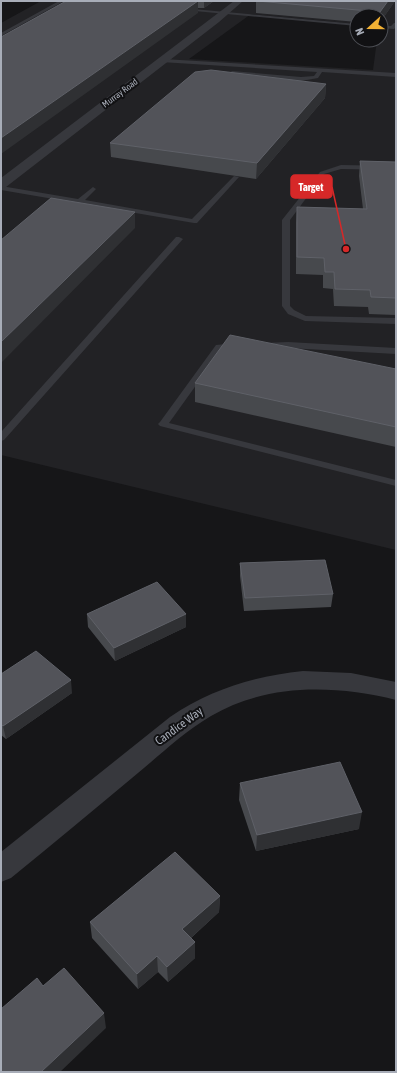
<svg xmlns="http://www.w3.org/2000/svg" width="397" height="1073" font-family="'Asap Condensed',sans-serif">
	<rect width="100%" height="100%" fill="#161618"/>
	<path fill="#222225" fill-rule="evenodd" d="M41,1H396V550L1,455V23ZM251,14L357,24V16H381V40H377L373,70L189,59Z"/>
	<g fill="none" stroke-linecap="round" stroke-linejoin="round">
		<path fill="#37383d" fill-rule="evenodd" d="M59,1H64L1,36V33Z
			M182,8L357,24V26L184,10Z
			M394,23H396V27L394,29L381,28V26H391Z
			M163,59L396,73V77L322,72L318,78L301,81L232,75L229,73L232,71L301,77L314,76L317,72L161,62V60Z
			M341,165L396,166V170L341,169L324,174L290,220V306L294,310L306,316L396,318V324L305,321L288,314L282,306V220L320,172Z
			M234,176L239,177L197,223H194L1,190V186L78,199L93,187L96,189L85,200L192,219Z
			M176,237H179L183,239L4,440L1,441V432Z
			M288,342L396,348V354L288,348L264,349L260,346L264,343Z
			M237,343L241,346L240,348L222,349L169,423L396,480V486L160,426L158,424L160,422L216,345Z"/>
		<path fill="#37383d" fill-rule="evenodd" d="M234,1H243L219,22L6,187L1,188V178Z
			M303,671L351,673L396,682V700C335,685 267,683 211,716C182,733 158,757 132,778C92,811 52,845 11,878L1,882V852L170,717C211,689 255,676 303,671Z"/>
	</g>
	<path fill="#47494d" d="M66,1H214L204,8H198V13Z
		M256,1H395L381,21V16H357V22L256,13Z
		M326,84L325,98L256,179L111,157L110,143Z
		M360,161L396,162V315L369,314L368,307L334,306L333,289L323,288V275L296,274V223L297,207L363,209L359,176Z
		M396,369V447L195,402V383Z
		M240,563L333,594L331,607L244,611L240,576Z
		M87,614L186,627L115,661L88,627Z
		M1,674L72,693L6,739L1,735Z
		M240,783L359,829L256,851L239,800Z
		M220,896L219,912L191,938L195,942V958L168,982L158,972L138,989L92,938L90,922Z"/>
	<path fill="#2f3033" d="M198,1V13L1,154V138Z
		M204,1H214L204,8Z
		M388,1H395L381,21V16H379L380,12Z
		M326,84L325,98L256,179L257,163Z
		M135,212V228L1,363V342Z
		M186,614V627L115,661L114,648Z
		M71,680L72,693L6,739L3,726Z
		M362,812L359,829L256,851L257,835Z
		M220,896L219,912L183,945L182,929Z
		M195,942V958L168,982L167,967Z
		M157,956L158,972L138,989L137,974Z
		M104,1013L106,1028L60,1072H41Z"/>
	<path fill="#525359" stroke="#5f6168" d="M66,1H198L1,138V37Z
		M257,1H388L380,12Z
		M211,70L326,84L257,163L110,143L195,72Z
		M360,161L396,162V298L371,297L370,290L335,289L334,272H325L324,258L297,257V207L367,209Z
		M51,198L135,212L1,342V240Z
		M230,335L396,369V427L195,383Z
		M325,560L333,594L245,598L240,563Z
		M157,582L186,614L114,648L87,614Z
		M36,651L71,680L3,726L1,724V674Z
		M340,762L362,812L257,835L240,783Z
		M175,852L220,896L182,929L195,942L167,967L157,956L137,974L90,922Z
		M64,968L104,1013L41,1072H1V1009L37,978L43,986Z"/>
	<g text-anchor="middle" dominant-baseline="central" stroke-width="4" stroke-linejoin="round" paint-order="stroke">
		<g font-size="9" fill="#a8adb8" stroke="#111113">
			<text transform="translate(120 93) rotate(-37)">Murray Road</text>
		</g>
		<g font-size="12" fill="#a8adb8" stroke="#111113">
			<text transform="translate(179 726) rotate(-36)">Candice Way</text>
		</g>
	</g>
	<path fill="none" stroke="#d62828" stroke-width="1.5" d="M346 249L332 187"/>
	<circle fill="#d62828" stroke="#111113" stroke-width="1.5" cx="346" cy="249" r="4"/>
	<rect fill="#d62828" stroke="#d62828" stroke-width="1.5" x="291" y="175" width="41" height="23" rx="4"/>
	<g font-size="11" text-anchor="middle" font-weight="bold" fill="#fff">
		<text x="311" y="191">Target</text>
	</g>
	<rect width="397" height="1073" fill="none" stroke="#a8adb8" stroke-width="4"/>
	<g transform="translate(369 28) rotate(249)"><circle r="19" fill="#111113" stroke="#4d4f55"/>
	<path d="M0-3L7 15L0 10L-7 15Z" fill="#f2b134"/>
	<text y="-6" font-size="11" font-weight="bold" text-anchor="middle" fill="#a8adb8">N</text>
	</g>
</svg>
